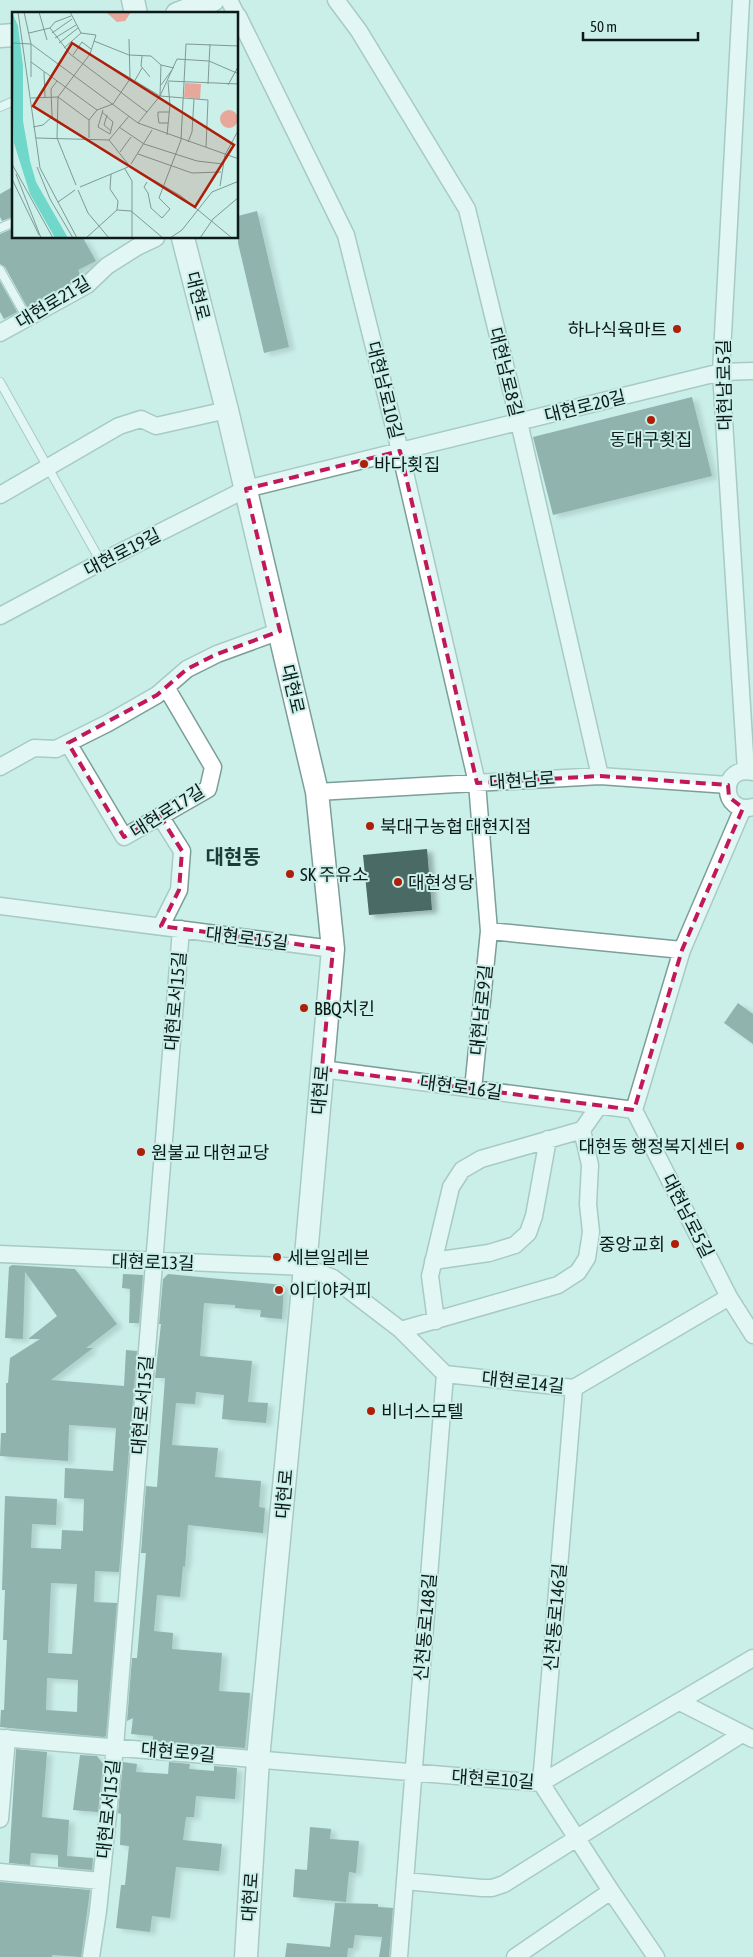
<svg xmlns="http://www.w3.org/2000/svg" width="753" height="1957" font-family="'Asap Condensed','Noto Sans KR',sans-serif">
	<defs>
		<filter id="shadow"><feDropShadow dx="5.5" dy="3" stdDeviation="2.5" flood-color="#0004"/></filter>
	</defs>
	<rect width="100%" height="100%" fill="#cbefe9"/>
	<path fill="#496a65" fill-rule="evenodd" filter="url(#shadow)" d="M14,186V216L2,221L0,217V194Z
		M257,211L289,347L264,353L238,243V216Z
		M14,228V238H83L96,261L78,270L81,277L27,307L5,267L0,264V234Z
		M0,281L17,312L4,319L0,312Z
		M692,397L712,476L553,515L533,437Z
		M427,849L432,910L369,915L363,855Z
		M738,1003L753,1014V1044L724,1023Z
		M12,1265L75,1269L117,1324L86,1348H93L51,1380L124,1386L126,1350L137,1351L119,1572L95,1571L94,1602L117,1603L106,1736L104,1737L0,1727L1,1710H4L7,1640H3L5,1590H2L5,1496L57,1499L56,1525L32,1524L31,1548L61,1549L62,1530L83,1531L84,1499L64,1498L65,1468L113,1471L116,1428L69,1425L68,1461L0,1456L1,1433H6V1383H8L10,1358L40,1339H28L57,1316L25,1272L23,1339L5,1338L9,1267ZM51,1583L77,1584L72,1654L48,1653ZM47,1678L78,1680L77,1712L46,1710Z
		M123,1274L143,1275L139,1323H129L130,1289L122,1288Z
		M168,1274L284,1285L282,1319L260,1317L261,1310L235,1308V1305L204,1303L200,1356L252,1361L248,1402L268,1403L266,1423L222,1419L224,1395L196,1392L195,1404L176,1403L172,1445L218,1448L215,1477L261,1481L259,1507L265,1508L263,1533L188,1525L185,1567L183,1566L180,1597L157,1595L154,1631L173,1633L172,1649L222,1653L219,1691L250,1693L245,1748L153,1741V1736L131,1734L133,1718L127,1721L132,1658H137L146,1553H141L146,1486L157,1487L165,1378H155L161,1324H159L163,1279Z
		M16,1749L47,1752L42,1817L69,1820L67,1856L93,1858L92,1870L58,1867V1855L31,1853L30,1865L9,1863Z
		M80,1755L97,1756L103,1764L98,1812L73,1810Z
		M123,1762L137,1764L136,1772L168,1774L169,1762L190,1764L189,1769L214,1771V1766L237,1768L235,1799L196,1796L194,1817H186L183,1840L222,1844L219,1871L176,1867L170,1918L152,1916L150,1932L116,1928L121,1885H125L129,1846L120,1845L121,1814L118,1813Z
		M310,1827L331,1829L330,1839L359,1841L356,1873L349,1872L346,1902L293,1897L295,1869L307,1870Z
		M0,1882L90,1890L81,1957L52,1955V1957H0Z
		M335,1903L378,1904V1907L393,1908L389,1957H379L382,1937L355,1935L353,1948H348L347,1957H285L287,1943L330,1947Z"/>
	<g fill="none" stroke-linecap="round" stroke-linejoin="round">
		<defs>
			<path id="service" d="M0,107L14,101
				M0,228L14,222
				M0,270L27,318
				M0,382L101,562"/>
			<path id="minor" d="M229,0L236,14
				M336,0L359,31L467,209L519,422L600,776
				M741,0L721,372L746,771
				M238,16L346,235L400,451L477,783L489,931L473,1089
				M0,333L87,285L107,266L137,247L156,238
				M0,495L119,426L141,419L156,426L227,410
				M0,616L101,562L246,489L721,372L753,371
				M68,743L124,837L208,789L213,767L166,687
				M0,767L34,748L56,749L108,723L157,695L187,669L217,654L280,631
				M317,792L600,776L728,785
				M753,807C721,816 718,764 753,772
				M743,808L682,950L634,1110L729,1297L753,1335
				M160,816L182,851L179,890L161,926
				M0,906L333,949
				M489,931L682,950
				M322,1069L634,1110
				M0,1254L305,1267L333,1278L401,1330L445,1374L574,1388L729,1297
				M433,1261L489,1253L515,1245L528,1233L534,1216L548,1139
				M436,1321L430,1276L451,1187L462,1170L481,1159L582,1130L599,1106
				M401,1330L558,1285L578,1272L587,1258L591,1232L588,1204L590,1165L582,1130
				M574,1388L541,1783L611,1891L656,1957
				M680,1702L753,1739
				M0,1738L541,1783L753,1658
				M0,1819L7,1738
				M0,1872L101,1881
				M405,1881L482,1888H492L504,1884L742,1734
				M91,1957L98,1911L115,1747L181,929
				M399,1957L445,1374
				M515,1957L611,1891"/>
			<path id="secondary" d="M133,0L136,14
				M177,14L213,0
				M0,36L14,35
				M183,238L227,410L317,792L333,949L305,1267L258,1759L246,1957"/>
		</defs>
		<use href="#service" stroke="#7c9e99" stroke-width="10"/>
		<use href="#minor" stroke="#7c9e99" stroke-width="19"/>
		<use href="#secondary" stroke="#7c9e99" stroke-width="25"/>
		<use href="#service" stroke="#fff" stroke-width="8"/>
		<use href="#minor" stroke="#fff" stroke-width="16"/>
		<use href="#secondary" stroke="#fff" stroke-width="22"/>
	</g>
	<path d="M0 0H753V1957H0ZM400,451L477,783L600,776L728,785L729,797L743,808L682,950L634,1110L322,1069L333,949L161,926L179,890L182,851L160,816L124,837L68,743L157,695L187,669L217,654L280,631L246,489Z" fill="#cbefe9" fill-opacity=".55" fill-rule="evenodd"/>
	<path fill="none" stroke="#c2185b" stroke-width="4" stroke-dasharray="10 6" stroke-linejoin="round" d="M400,451L477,783L600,776L728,785L729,797L743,808L682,950L634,1110L322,1069L333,949L161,926L179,890L182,851L160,816L124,837L68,743L157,695L187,669L217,654L280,631L246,489Z"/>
	<g fill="#ae1f09" stroke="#cbefe9" stroke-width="2">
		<circle cx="677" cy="329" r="5"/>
		<circle cx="651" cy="420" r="5"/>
		<circle cx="364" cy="464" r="5"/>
		<circle cx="370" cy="826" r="5"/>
		<circle cx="290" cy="874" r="5"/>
		<circle cx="398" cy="882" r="5"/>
		<circle cx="304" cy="1008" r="5"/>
		<circle cx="740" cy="1146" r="5"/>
		<circle cx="141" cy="1152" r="5"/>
		<circle cx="675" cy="1244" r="5"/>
		<circle cx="277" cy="1257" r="5"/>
		<circle cx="279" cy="1290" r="5"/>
		<circle cx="371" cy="1411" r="5"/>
	</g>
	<g text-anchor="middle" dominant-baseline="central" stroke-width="4" stroke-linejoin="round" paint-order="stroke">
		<g font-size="18" fill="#0c1a18" stroke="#cbefe9">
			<text transform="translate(198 296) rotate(76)">대현로</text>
			<text transform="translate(53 302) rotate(-31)">대현로21길</text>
			<text transform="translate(506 372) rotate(76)">대현남로8길</text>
			<text transform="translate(724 385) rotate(-91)">대현남로5길</text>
			<text transform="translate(385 390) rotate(76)">대현남로10길</text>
			<text transform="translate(585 406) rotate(-14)">대현로20길</text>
			<text transform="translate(122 552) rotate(-27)">대현로19길</text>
			<text transform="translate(293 689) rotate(77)">대현로</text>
			<text transform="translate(522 780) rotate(-4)">대현남로</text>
			<text transform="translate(167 811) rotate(-32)">대현로17길</text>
			<text transform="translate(247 938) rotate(7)">대현로15길</text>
			<text transform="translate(175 1001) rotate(-85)">대현로서15길</text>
			<text transform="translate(481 1010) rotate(-84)">대현남로9길</text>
			<text transform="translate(461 1087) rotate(8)">대현로16길</text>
			<text transform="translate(320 1090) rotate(-85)">대현로</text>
			<text transform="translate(688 1216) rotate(63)">대현남로5길</text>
			<text transform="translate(153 1262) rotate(2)">대현로13길</text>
			<text transform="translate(523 1382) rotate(6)">대현로14길</text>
			<text transform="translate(142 1405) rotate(-85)">대현로서15길</text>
			<text transform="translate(284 1494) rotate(-85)">대현로</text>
			<text transform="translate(555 1617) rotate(-85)">신천동로146길</text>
			<text transform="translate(425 1627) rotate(-85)">신천동로148길</text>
			<text transform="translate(178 1752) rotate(5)">대현로9길</text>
			<text transform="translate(493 1779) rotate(4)">대현로10길</text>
			<text transform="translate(108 1809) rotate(-84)">대현로서15길</text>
			<text transform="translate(250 1897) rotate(-86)">대현로</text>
		</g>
		<g font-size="18" fill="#0c1a18" stroke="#cbefe9" text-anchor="start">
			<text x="667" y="329" text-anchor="end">하나식육마트</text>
			<text x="651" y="439" text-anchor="middle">동대구횟집</text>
			<text x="374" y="464">바다횟집</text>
			<text x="380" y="826">북대구농협 대현지점</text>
			<text x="300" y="874">SK 주유소</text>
			<text x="408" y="882">대현성당</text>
			<text x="314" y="1008">BBQ치킨</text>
			<text x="730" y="1146" text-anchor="end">대현동 행정복지센터</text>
			<text x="151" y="1152">원불교 대현교당</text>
			<text x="665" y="1244" text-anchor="end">중앙교회</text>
			<text x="287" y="1257">세븐일레븐</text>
			<text x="289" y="1290">이디야커피</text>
			<text x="381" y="1411">비너스모텔</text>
		</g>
		<g font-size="20" font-weight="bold" fill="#1c3c38" stroke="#cbefe9">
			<text x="233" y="856">대현동</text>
		</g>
	</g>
	<g transform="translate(12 12)">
		<rect width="226" height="226" fill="#cbefe9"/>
		<path d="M94,0H119L113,9L105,10ZM173,71L189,72L188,87L172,85ZM208 107a9 9 0 1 1 18 0a9 9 0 1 1-18 0Z" fill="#e7a79a"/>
		<path d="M0,0L6,14L11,54V109L18,149L24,170L56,226H43L18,182L2,131Z" fill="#6fd8cb"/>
		<path fill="none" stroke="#7f9a95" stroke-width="1" d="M6,0L28,156L65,226M12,0L19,32V65M27,0L35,28M58,0L69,21L84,23L78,42L46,85L45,126L64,173M38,16L58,42L135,100M17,21L38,16L43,10L59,4M40,21L60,7M43,26L64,13M82,29L117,43L139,44L149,53L162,56M0,31L19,32L126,111L227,147M47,31L66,16M52,36L69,21M78,42L148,84L196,88L194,135M61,43L70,30L79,37M130,44L129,54L138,65M19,50L85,98M32,60L33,85M156,69L227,72M122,70L130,56M196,72L198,32M149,73L160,58M216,73L227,53M148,84L165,47L197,49L227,62M19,86L46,85L77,108M91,98L86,115L98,122M90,100L101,110L98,122M95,103L92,113L99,119M40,104L39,77L45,69M126,111L148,84L149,53M156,111H147L146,104V100H157M21,115L31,113L41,104M107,115L132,132L185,149L211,152M155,123L158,93L156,70M24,126L97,128L116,152M77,126V108L85,98L101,92L118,67L117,27M97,128L117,104M176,130L180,120L182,87M108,140L119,125M126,142L180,161L209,160M0,152L41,226M119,152L140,118M25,155L38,187L61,226M119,155L169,184L220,226M113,157L120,169V226M4,162L29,226M99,162L98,177L106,189L105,198M0,167L27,223M135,170L132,175L136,181L139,196L150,206L158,197L147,186L169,128L174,32L227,34M208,174L213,143L227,117M68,175L116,155M66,178L76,201L97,226M46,190L63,178M119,199L151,226M74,226L105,198L119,199M158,226L170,218L200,180L227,169M188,226L201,207L227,185"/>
		<path fill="#ae1f09" fill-opacity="0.15" stroke="#ae1f09" stroke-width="2.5" d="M60,31L222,133L183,195L21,94Z"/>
		<rect width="226" height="226" fill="none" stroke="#0c1a18" stroke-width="2.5"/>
	</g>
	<path d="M583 32v8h115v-8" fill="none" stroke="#0c1a18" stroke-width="2.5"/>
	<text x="590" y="32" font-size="15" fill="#0c1a18" stroke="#cbefe9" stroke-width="4" paint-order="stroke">50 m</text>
</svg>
